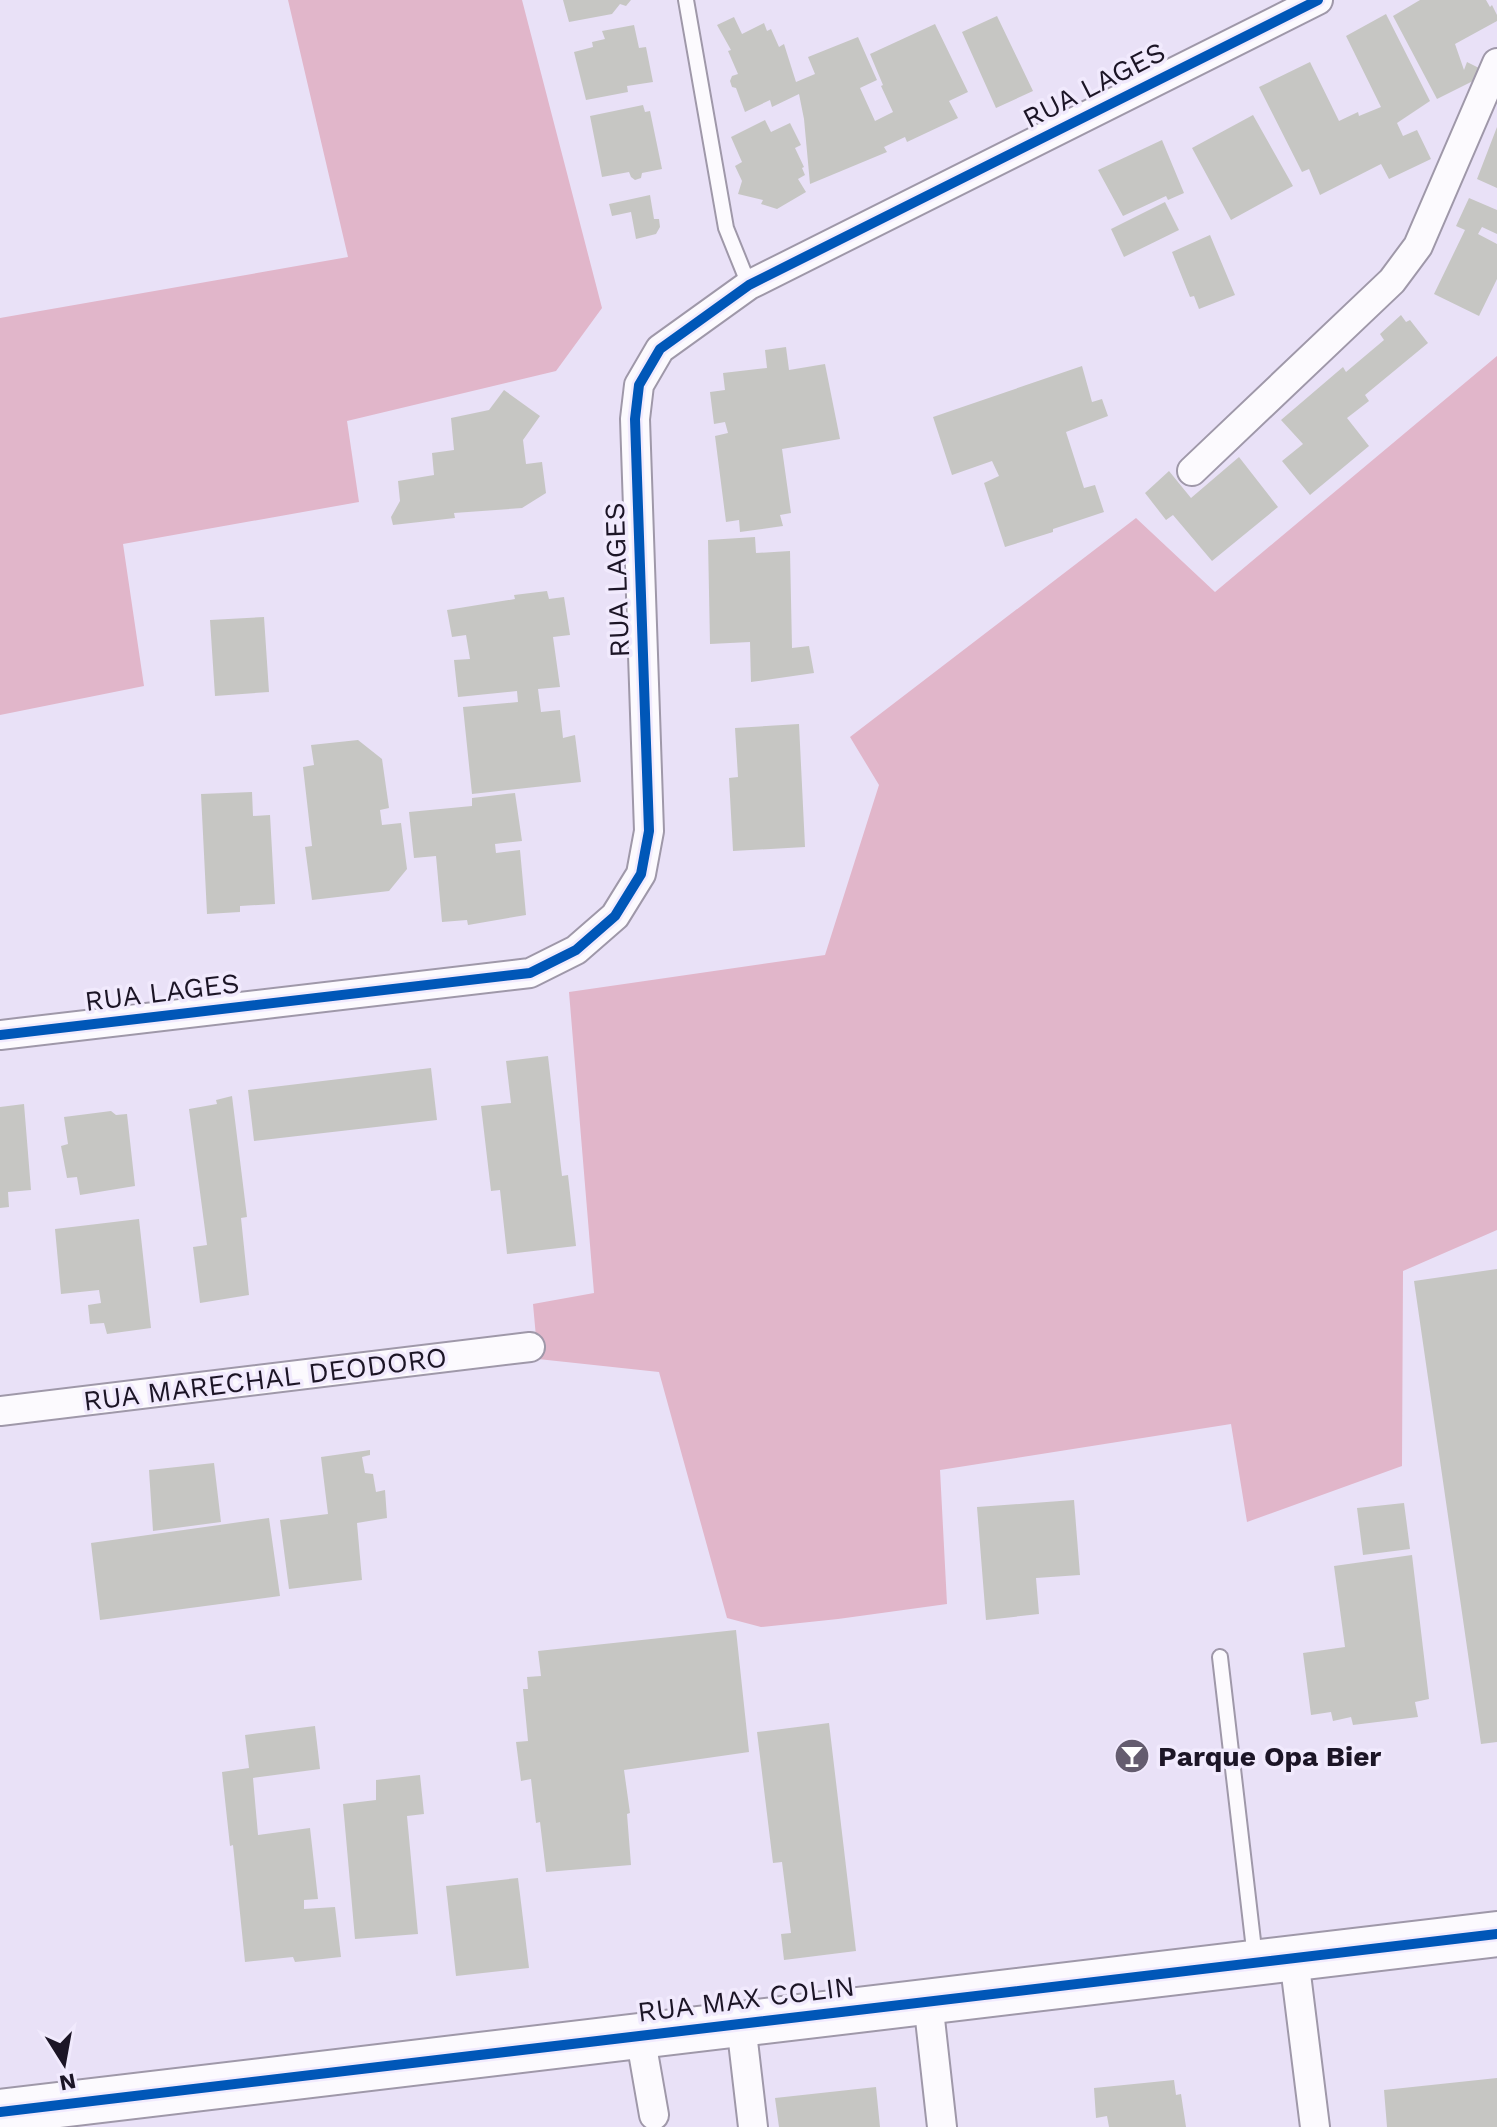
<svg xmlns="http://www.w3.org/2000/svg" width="1497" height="2127" font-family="'Work Sans',sans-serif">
	<rect width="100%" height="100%" fill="#e9e1f7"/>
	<path fill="#e1b6ca" d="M288,0H522L602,308L556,371L347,421L359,502L123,544L144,686L0,715V318L348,257Z
		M1497,356V1230L1403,1271L1402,1466L1247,1522L1231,1424L940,1470L947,1604L838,1619L761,1627L727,1618L659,1372L538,1359L533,1304L594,1293L569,992L825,955L879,785L850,737L1136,518L1215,592Z"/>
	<path fill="#c6c6c3" d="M563,0H631L626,6L620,4L612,14L569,22Z
		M1420,0H1486L1490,7L1492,5L1497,15V21L1455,44L1464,70L1467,62L1479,68L1473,81L1437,99L1393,16Z
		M1386,14L1430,101L1397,123L1403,136L1417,130L1431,159L1389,179L1381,164L1320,195L1309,169L1302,172L1259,87L1310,62L1339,121L1358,112L1359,116L1381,107L1346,36Z
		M997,16L1033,91L996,108L962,32Z
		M734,17L742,34L764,23L767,31L771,29L779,47L784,44L796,82L815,74L808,57L858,37L877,80L860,88L875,121L893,112L881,86L883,85L870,54L935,24L968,92L949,101L958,118L907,142L905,137L884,147L887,152L810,184L804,119L799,94L772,107L770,100L745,112L736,88L732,87L730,81L732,76L738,74L728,51L731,50L717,25Z
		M634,25L639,48L646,47L653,82L627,86L628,92L586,100L574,52L593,47L592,42L605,39L602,31Z
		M643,105L645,112L650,111L662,169L642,173L641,178L635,180L631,177L629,172L602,177L590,116Z
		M1253,115L1293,186L1231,220L1192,148Z
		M765,120L771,132L790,123L801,145L795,148L804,167L802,168L805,175L798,179L806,192L777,209L761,204L763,200L738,194L742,181L735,166L742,162L731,137Z
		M1497,127V188L1477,179Z
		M1162,140L1184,193L1168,200L1166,196L1123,216L1098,170Z
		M650,195L654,219H659L660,227L656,234L636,239L631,212L612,216L609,204Z
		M1469,198L1497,210V234L1482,227L1478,234L1497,244V279L1479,316L1434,294L1465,230L1456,226Z
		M1165,202L1179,230L1124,257L1111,229Z
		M1210,235L1235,295L1199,309L1194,296L1190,297L1172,252Z
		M1401,315L1406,322L1410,320L1428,343L1365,395L1369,401L1347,418L1369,446L1310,495L1282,461L1303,444L1281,420L1343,367L1346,372L1384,340L1380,334Z
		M786,347L789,370L825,364L840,439L782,449L791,513L780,515L783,526L740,532L739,520L726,522L715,436L728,433L725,422L714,424L710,392L725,390L723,373L767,368L765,350Z
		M1082,366L1092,402L1102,399L1108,416L1066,432L1084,488L1095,485L1104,512L1053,529V532L1005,547L984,483L999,476L992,461L952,475L933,417Z
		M504,390L540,416L523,440L526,464L542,462L546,493L522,508L454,513L455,518L393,525L391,517L400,501L398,481L434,475L432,453L454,450L451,418L489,410Z
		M1239,457L1278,507L1212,561L1173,515L1166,520L1145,493L1169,471L1191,498Z
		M755,537L756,553L790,551L792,648L809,646L814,673L751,682L750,642L710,644L708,540Z
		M547,591L549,599L564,597L570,635L553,637L560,687L538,689L541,712L560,710L563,738L575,735L581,782L472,794L463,707L518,702L517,691L458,697L454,660L470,659L466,635L452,637L447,610L515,599L514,595Z
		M264,617L269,692L215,696L210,620Z
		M799,724L805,847L733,851L729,778L738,777L735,728Z
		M358,740L382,759L389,808L380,810L382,825L401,823L407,869L389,891L312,900L305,847L312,846L303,767L314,765L311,745Z
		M252,792L253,816L270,815L275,904L240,906V912L207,914L201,794Z
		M515,793L522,841L495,844L496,853L520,850L526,915L468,925L467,920L442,922L436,856L414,858L409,812L472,806V798Z
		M548,1056L562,1176L568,1175L576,1246L507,1254L500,1190L491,1191L481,1106L511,1103L506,1061Z
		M431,1068L437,1120L254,1141L248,1090Z
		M232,1096L247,1217L241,1218L249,1295L200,1303L193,1247L207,1245L189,1109L217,1104L216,1100Z
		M24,1104L31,1190L8,1192L9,1207L0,1208V1107Z
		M111,1111L116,1115L127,1114L135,1186L80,1195L77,1177L67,1178L61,1146L68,1144L64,1117Z
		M139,1219L151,1328L107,1334L104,1323L90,1324L88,1305L101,1303L99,1290L61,1294L55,1229Z
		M1497,1269V1742L1481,1744L1414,1281Z
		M370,1450V1455L362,1457L365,1473L373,1474L376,1492L385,1490L387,1518L357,1523L362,1580L289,1589L280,1520L328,1514L321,1457Z
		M214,1463L221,1522L153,1531L149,1470Z
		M1074,1500L1080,1575L1036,1578L1039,1614L986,1620L977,1507Z
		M1404,1503L1410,1549L1363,1555L1357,1508Z
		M269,1518L280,1596L100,1620L91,1543Z
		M1412,1555L1429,1699L1415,1702L1418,1717L1353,1725L1351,1717L1333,1721L1331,1712L1311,1715L1303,1653L1345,1647L1334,1566Z
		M736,1630L749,1752L624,1770L630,1813L627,1814L631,1865L546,1872L540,1822L536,1823L531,1779L521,1781L516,1742L528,1741L523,1689H528L527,1677L541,1676L538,1651Z
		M829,1723L856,1951L784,1960L781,1934L791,1933L782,1862L773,1863L757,1732Z
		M315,1726L320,1769L253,1778L258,1835L310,1828L318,1899L304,1900V1909L335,1907L341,1957L295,1962L293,1957L245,1962L233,1845L230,1846L222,1772L249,1768L245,1735Z
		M420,1775L424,1814L407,1816L418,1934L355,1939L343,1804L376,1800V1780Z
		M518,1878L529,1968L456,1976L446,1886Z
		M1497,2078V2127H1387L1384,2090Z
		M1174,2080L1176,2095L1181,2094L1186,2127H1109L1107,2116L1096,2118L1094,2088Z
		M876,2087L880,2127H779L775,2098Z"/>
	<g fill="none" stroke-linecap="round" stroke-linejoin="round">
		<defs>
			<path id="service" d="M686,0L726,228L749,285
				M1220,1657L1255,1958"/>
			<path id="minor" d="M1192,471L1392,281L1418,246L1497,63
				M0,1035L530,973L576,950L615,916L641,874L649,831L635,419L639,385L660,349L749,285L1318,0
				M0,1411L530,1347
				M1294,1958L1315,2127
				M928,2001L942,2127
				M741,2024L753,2127
				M640,2035L654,2115"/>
			<path id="primary" d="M0,2112L1497,1934"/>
		</defs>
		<use href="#service" stroke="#9f98a9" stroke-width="18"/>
		<use href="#minor" stroke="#9f98a9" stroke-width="32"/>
		<use href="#primary" stroke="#9f98a9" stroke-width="48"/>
		<use href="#service" stroke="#fcfafe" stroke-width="14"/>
		<use href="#minor" stroke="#fcfafe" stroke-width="28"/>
		<use href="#primary" stroke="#fcfafe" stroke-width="44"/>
		<defs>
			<path id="cycleway" d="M0,1035L530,973L576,950L615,916L641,874L649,831L635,419L639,385L660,349L749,285L1318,0
				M0,2112L1497,1934"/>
		</defs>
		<use href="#cycleway" stroke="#f1eafd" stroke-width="15"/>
		<use href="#cycleway" stroke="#0057b8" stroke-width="10"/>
	</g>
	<defs>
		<symbol id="bar-disc" viewBox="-11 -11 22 22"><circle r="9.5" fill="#645c6f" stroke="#f1eafd"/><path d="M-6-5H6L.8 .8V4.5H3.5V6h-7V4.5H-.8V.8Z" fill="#fff"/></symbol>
	</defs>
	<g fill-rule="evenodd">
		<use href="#bar-disc" x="1112" y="1736" width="40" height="40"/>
	</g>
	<g text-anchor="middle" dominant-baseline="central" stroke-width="7" stroke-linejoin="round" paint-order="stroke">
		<g font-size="28" fill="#1c1526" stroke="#f1eafd">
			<text transform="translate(1094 85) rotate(-27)">RUA LAGES</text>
			<text transform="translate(617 580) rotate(-92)">RUA LAGES</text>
			<text transform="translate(162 992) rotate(-7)">RUA LAGES</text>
			<text transform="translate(265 1379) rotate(-7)">RUA MARECHAL DEODORO</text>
			<text transform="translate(746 1999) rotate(-7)">RUA MAX COLIN</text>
		</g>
		<g font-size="28" font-weight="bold" fill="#1c1526" stroke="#f1eafd" text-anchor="start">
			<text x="1158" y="1756">Parque Opa Bier</text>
		</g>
	</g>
	<g transform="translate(64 2063) rotate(169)" stroke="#f1eafd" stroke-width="6" paint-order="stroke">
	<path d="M0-6L14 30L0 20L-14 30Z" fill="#1c1526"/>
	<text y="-12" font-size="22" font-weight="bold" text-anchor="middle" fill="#1c1526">N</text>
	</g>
</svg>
